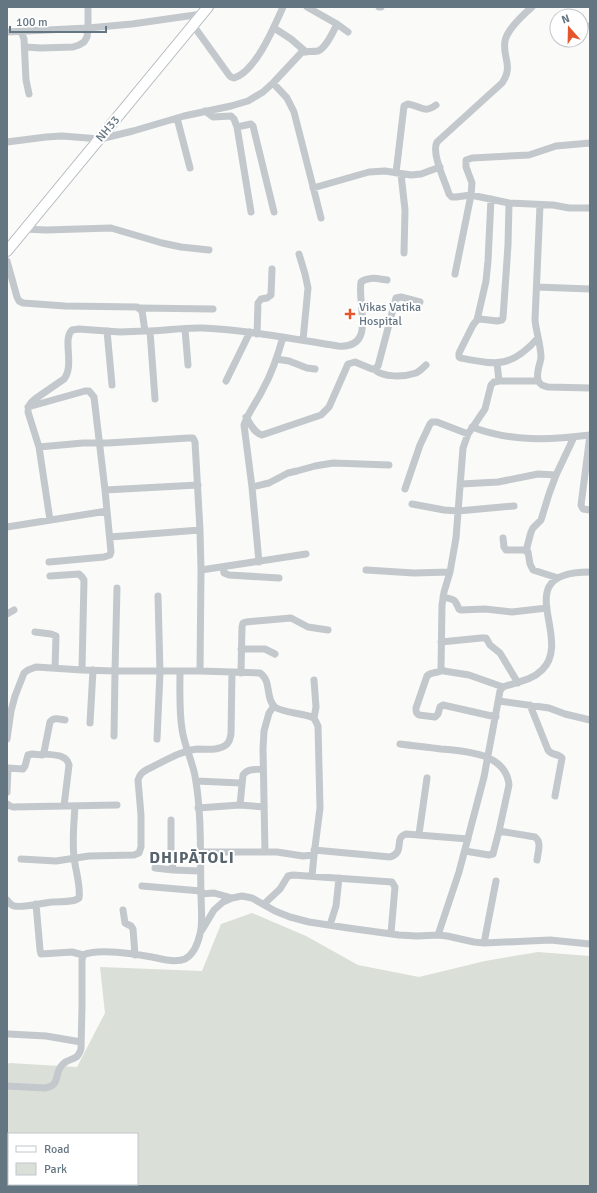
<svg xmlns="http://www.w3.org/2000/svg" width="597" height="1193" font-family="Signika,sans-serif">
	<rect width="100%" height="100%" fill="#fafaf8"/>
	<path fill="#dadfd7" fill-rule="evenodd" d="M252,913L306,936L358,965L419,977L485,961L538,952L590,956V1186H7V1065L9,1063L77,1067L105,1013L100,967L202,971L221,924ZM9,1134H137V1184H9Z"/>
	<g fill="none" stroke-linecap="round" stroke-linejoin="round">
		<defs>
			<path id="secondary" d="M7,251L208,7"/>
		</defs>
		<use href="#secondary" stroke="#b3babf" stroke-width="12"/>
		<path stroke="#c3c8cc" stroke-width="7" d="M307,7L337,24L348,32
			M379,7H381
			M532,7C524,14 507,30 505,41C502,57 514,66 502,83L437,142C431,153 445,181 449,194L452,197H456L471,195L509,203L553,205L569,208H590
			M193,25L229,75L231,77L234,78C256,71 274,27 283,7
			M589,26H590
			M274,28L291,39L306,52
			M21,31L24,39L26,80L29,94
			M7,32L88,28L132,24L202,14
			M25,47L41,48L73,47L79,45L84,42L87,37L88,28V7
			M273,83L287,98L294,112L321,218
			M205,111L213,117L231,116L234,119L237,127L251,212
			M177,118L190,168
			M237,127L251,124L253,126L274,212
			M7,142L46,137L62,136L100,139L133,131L184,116L231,106L248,101L263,92L273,83L302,52C307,51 313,52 318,51C326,48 333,32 337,24
			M396,173L404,106L408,104C421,106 424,114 436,105
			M401,174L405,210L404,253
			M313,188L369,172L385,171L411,175L421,174L440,167
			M509,203L508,245L503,318L502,320L497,321L480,319L477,320L473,325L459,353V357L461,358C498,365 511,368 538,338
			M540,205L535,320C536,332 541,345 541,358C540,364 536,373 538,380C540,385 543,386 548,387L590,388
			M24,229L46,230L111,228L162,243L181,247L209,250
			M299,254L305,274L308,288L303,340
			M7,261L17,297L19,301L23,303L65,306L137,307L142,311L145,331C164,331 184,327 203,328C249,330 293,339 338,346C377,349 357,305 361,282C368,276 379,279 387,280
			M455,274L471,195L472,183L466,167V160L472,158L529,155L556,146L590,143
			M537,287L590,289
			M140,308L213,309
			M477,320L486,281L488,261L491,199
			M185,329L188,365
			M107,331L112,385
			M150,331L155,399
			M257,334L258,303L261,299L267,298L271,295L272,269
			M276,359L289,361L307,368L315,369
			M497,363L499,381
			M374,369C383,378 404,377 416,373C420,371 423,368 426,365
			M226,381L250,332
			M28,407L85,391H89L94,397L105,490L111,552L110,555L104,557L49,562
			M246,417C250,423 254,433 262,435L321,415L329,407L348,364L355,362L372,369H374L378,366L396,298L401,297L420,302
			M472,427C511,442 550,440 590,435
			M590,435L581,505L583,509L590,510
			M39,447L83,443H108L189,438H193L195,442L200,530L201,570L200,671H115L114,736
			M461,484L498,482L538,474L556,475
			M252,487L269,483L288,473L297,471L315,466L333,463L389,465
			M405,489L420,445L430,424L432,422H437L468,434
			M105,490L198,485
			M412,504L444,510L458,511L514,506
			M50,520L39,447L28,412C28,406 30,403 35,399L64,379C75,365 62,339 72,330L79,329L120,332L145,331
			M7,527L107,511
			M110,537L200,530
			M503,538L504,547L506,550H524L528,552L530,564L533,570L558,578
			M526,551L531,532L533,528L541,520L549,494L556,475L574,437
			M259,562L252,487L244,425C248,412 257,402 263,389C272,373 278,355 283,337
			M223,567L224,573L229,575L279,578
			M201,570L306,554
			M366,570L414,573L450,572
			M50,576L79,574L82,577L84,580L82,670
			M443,597C455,600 454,598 459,609L461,610L485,609L512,612L547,608
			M7,614L14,610
			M35,632L51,634L56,636L55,668
			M441,642L481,638H486L490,645L500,653L518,683
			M241,649H265L275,654
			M442,670C438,674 432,671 427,676L416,708C416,712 416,713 419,715L435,717L438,714L440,707L443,705L496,717
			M200,671L260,673C272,681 265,699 275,707C283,713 304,713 314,718L318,726L320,808L314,855L303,856L277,852H200
			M241,673L242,627L243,623L246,622L291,618L308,627L328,630
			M503,687L469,675L444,671L441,668L442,605L444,592L450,572L456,538L463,448L468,434L485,409L491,385L494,382L499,381H538
			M499,701L549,708L565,714L590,720
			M530,705L548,750C552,756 558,753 562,758L555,796
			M314,718L316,707L314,680
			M90,723L93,670
			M7,739L11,711L15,696L24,673L28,670L36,667L82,670L115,671L117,588
			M157,739L160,672L158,596
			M400,744C414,746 427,747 441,749C465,751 506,753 509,785L499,831
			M44,754C53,755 67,754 69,765L64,806
			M7,768L23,769L25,766L28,755L32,754L42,755L44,752L50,722C54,717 59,719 65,720
			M196,781L241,783
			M7,792L8,768
			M7,804L10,806L13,807L117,805
			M240,805L243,775C247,768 256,770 263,769
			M198,808L240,805L264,807
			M171,820V854L173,870
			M419,834L427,778
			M314,850L390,857C406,852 393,838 406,834L468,839
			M465,851L489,855L493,854L499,831L535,837C542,842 538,852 537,860
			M265,852L263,749L264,731L269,713L274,706
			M21,859L56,861L89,856L134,855L139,853L141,847V815L138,780C140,774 142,772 148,769C163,762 182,750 198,749C207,749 218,751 226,745C230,742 230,738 231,734L232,673
			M155,868L173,870L200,871
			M312,876L314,855
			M142,886L201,891
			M201,894L214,893L232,898
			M7,900C9,903 11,905 14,906C24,908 41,903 52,902C60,901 73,903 79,898C81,886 75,869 74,857C72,840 74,823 75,806
			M36,904L40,950L41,954L72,952L83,955
			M264,904L280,889L288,876L293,875L392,882L395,887L391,933
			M123,910L125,923L131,926L133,929L135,955
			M330,925L336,906L339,878
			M202,930L214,910L223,902L232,898L242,896L252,898L275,911L290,917L309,922L348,928L399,935L417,936L438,935L447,936L474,942L484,943L550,940L590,944
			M438,935L459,872L484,777L500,691L503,687C516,682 531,681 542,670C575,638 506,572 590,572
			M484,943L496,881
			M9,1034L46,1036L81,1042
			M7,1086L45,1088C62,1085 53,1073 63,1064C70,1057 77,1062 81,1049L82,1007V960L83,955C97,948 136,954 152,957C162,959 175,963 185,959C194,954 198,943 200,934C203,924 201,905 201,894C200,855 202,814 195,776C192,760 184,745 182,729C179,710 180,690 180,671"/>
		<use href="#secondary" stroke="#fff" stroke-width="10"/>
	</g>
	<path fill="#e4572e" stroke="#fff" stroke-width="1.5" d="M348 308h4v4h4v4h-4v4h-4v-4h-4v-4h4z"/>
	<g text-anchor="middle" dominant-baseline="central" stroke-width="4" stroke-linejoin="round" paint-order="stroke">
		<g font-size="12" fill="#657683" stroke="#fff">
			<text transform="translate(108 129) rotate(-50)">NH33</text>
		</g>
		<g font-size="12" fill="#657683" stroke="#fff" text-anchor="start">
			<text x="359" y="307">Vikas Vatika<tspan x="359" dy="14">Hospital</tspan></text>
		</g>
		<g font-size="16" font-weight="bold" letter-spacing="1" fill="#57646e" stroke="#fff">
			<text x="192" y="858">DHIPĀTOLI</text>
		</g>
	</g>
	<rect width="597" height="1193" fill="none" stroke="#657683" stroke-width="16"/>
	<rect x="8" y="1133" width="130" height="52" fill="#ffffff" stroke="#c1c8cd"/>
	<rect x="16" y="1146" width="20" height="6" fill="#ffffff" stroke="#c1c8cd"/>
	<text x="44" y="1153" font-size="12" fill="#657683">Road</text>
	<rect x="16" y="1163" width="20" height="12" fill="#dadfd7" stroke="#c1c8cd"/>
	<text x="44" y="1173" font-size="12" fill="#657683">Park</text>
	<g transform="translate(569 28) rotate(340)"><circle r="19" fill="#ffffff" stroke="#c1c8cd"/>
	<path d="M0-3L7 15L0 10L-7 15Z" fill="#e4572e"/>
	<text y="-6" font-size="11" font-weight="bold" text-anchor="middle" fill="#657683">N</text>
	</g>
	<path d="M10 26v6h96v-6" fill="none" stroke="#657683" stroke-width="2"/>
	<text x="16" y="26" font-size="12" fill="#657683" stroke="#ffffff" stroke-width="3" paint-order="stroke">100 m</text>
</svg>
